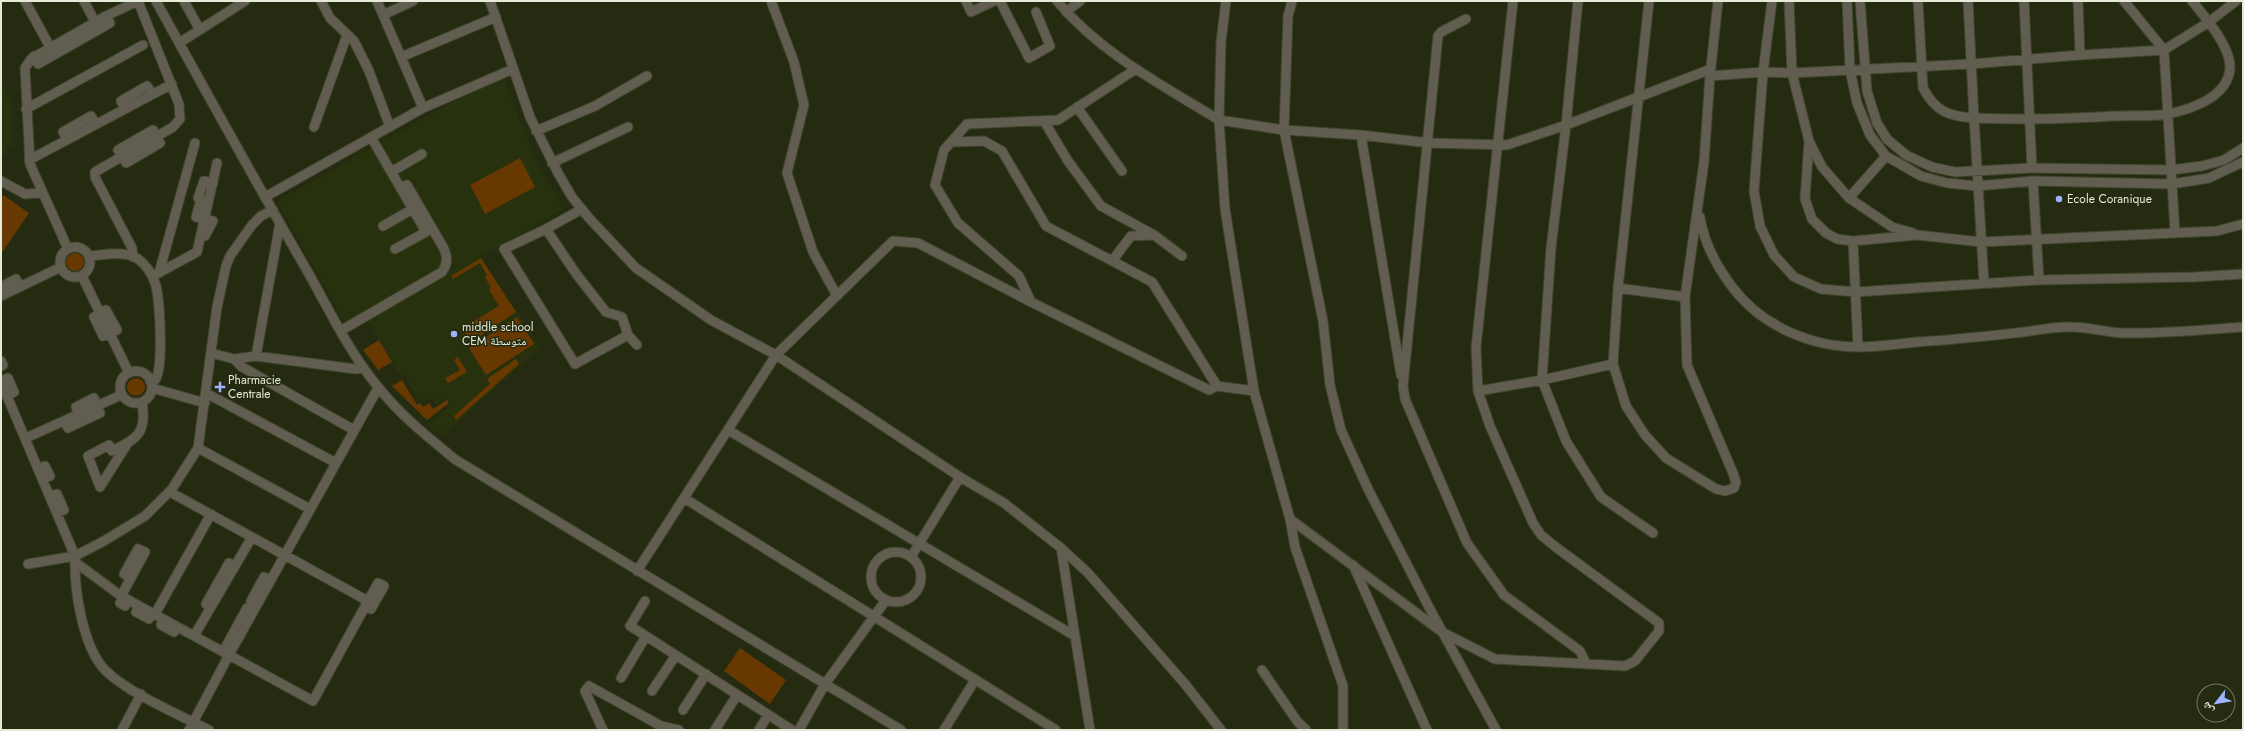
<svg xmlns="http://www.w3.org/2000/svg" width="2244" height="731" font-family="Jost,'Noto Naskh Arabic',sans-serif">
	<rect width="100%" height="100%" fill="#242b10"/>
	<path fill="#28310e" d="M502,74L537,163L564,209L480,257L541,347L442,436L427,424L451,405L447,399L436,405L432,398L424,403L421,398L418,400L404,375L401,377L399,372L397,373L393,363L367,320L349,330L278,203L279,200Z
		M1,85H5L6,98H12L13,147H6L7,153L1,159Z"/>
	<path fill="#673900" d="M520,158L535,187L485,214L470,185Z
		M3,195L29,213L1,254V198Z
		M66 262a9 9 0 1 1 18 0a9 9 0 1 1-18 0Z
		M481,258L516,312L471,342L462,328L499,306L489,290L491,288L485,277L487,275L480,263L453,279L451,276Z
		M517,317L534,344L486,375L469,348Z
		M379,340L392,362L378,370L363,350Z
		M458,357L467,372L448,383L445,378L460,370L454,360Z
		M516,359L519,364L456,420L454,416L490,384L487,379Z
		M127 387a9 9 0 1 1 18 0a9 9 0 1 1-18 0Z
		M402,380L417,405L420,403L423,407L429,403L433,409L447,400L449,403L427,420L392,386Z
		M740,648L786,680L770,704L724,671Z"/>
	<g fill="none" stroke-linecap="round" stroke-linejoin="round">
		<defs>
			<path id="minor" d="M25,1L50,47
				M84,1L95,22
				M156,1C205,90 254,179 305,267C328,307 349,353 379,388C401,416 429,438 456,460L901,730
				M184,1L200,30
				M321,1L330,18L354,41L369,71L390,127
				M490,1L530,117L558,173L572,197L589,218L636,268L711,320L776,355L960,477L1004,503L1061,548L1088,573L1185,684L1221,730
				M771,1L794,62L804,105L787,173L813,252L837,296
				M966,1L971,12L994,1
				M1000,1L1029,58L1050,46L1036,12
				M1057,1C1100,53 1162,85 1219,120L1221,42L1226,1
				M1292,1L1288,16L1284,130L1323,321L1330,385L1341,430L1368,489L1432,613L1496,730
				M1649,1L1618,288L1613,364L1542,380L1566,441L1601,497L1653,533
				M1772,1L1763,72L1754,191L1760,226L1774,255L1794,277L1821,289L1856,292L2039,280L2194,277L2243,274
				M1789,1L1792,73L1809,141L1805,199L1812,219L1826,233L1837,239L1853,241L1917,235L1981,242L2217,231L2243,224
				M1847,1L1850,70L1857,103L1870,135L1886,156L1921,176L1947,183L1977,186L2033,181L2172,184L2209,178L2243,162
				M1860,1L1867,91L1877,123L1887,139L1906,155L1932,167L1955,172L2032,168L2171,170L2202,166L2224,160L2243,148
				M1918,1L1923,88C1936,112 1948,116 1974,118L1984,283
				M1968,1L1974,118C2021,120 2067,119 2114,116C2131,115 2151,117 2168,114C2192,109 2228,97 2230,68C2231,47 2205,17 2192,1
				M2024,1L2032,168
				M2078,1L2080,55
				M2124,1L2164,50L2175,233
				M1066,12L1080,1
				M383,15L413,1
				M1466,19L1441,32L1438,36L1403,386L1405,399L1467,543L1504,595L1580,651L1586,663
				M179,43L245,1
				M34,56L38,64L110,23L106,16
				M401,57L496,17
				M1136,69L1058,120L967,124L944,150L935,185L958,223L1019,276L1031,302L1209,390L1217,386L1254,391
				M1710,76L1763,72L1792,73L1971,64L2080,55L2164,50L2209,22L2236,1
				M124,107L121,101L147,86L152,93
				M1077,107L1122,171
				M423,108L513,69
				M26,109L143,45
				M1044,121L1068,161L1101,206L1154,235L1182,256
				M314,127L347,35
				M153,130L160,143L126,163L118,150Z
				M536,131L595,106L647,76
				M1361,135L1401,375
				M371,137L426,232L395,249
				M67,139L63,132L91,116L95,123
				M951,142L984,141L1002,151L1046,226L1152,282L1217,386
				M1810,143L1822,167L1849,198
				M1886,156L1849,198L1892,227L1913,233
				M29,160L172,84
				M552,163L628,127
				M391,172L422,154
				M1,181L25,194L43,193
				M2033,181L2039,280
				M265,197L423,108L377,1
				M582,209L546,229L577,275L606,312L622,317L628,335L637,345
				M1700,217C1704,244 1717,267 1733,288C1762,326 1811,347 1859,347C1878,347 1898,344 1917,342C1953,340 1988,336 2024,332C2039,330 2056,326 2072,327C2088,327 2105,332 2121,333C2162,334 2202,330 2243,327
				M383,226L418,206
				M546,229L504,249L575,364L628,335
				M205,236L213,221L196,217L201,199L198,198L204,181L213,183
				M1853,241L1858,347
				M60 262a15 15 0 1 1 30 0a15 15 0 1 1-30 0Z
				M68,249L30,164L25,68L31,59L106,16L138,1
				M89,256C102,255 122,251 135,257C144,262 152,273 155,283C160,296 164,371 155,380L150,381
				M133,257L132,248L95,177V172L173,127L180,119L179,104L138,1
				M1112,261L1131,236L1154,235
				M159,273L195,143
				M82,276L129,373
				M153,276L197,252L217,163
				M1,287L16,279L20,287
				M1618,288L1685,297
				M1,296L61,267
				M106,310L117,330L103,336L94,317Z
				M342,330L442,272C448,264 448,256 443,247L407,185L401,188
				M211,353L234,359L256,356L355,369L364,368
				M256,356L280,223
				M234,359L242,367L354,430
				M1,361L3,365L1,366
				M1613,364L1626,406L1645,435L1666,458L1716,489L1725,491L1734,488L1736,482L1733,473L1687,365L1685,297L1704,162L1710,76L1718,1
				M120 387a16 16 0 1 1 32 0a16 16 0 1 1-32 0Z
				M1,381L8,378L14,392L7,396
				M1,382L75,556C74,588 82,647 106,671C130,694 178,714 209,730
				M152,388L205,403
				M1478,391L1542,380L1551,248L1566,125L1578,1
				M206,393L336,463
				M64,421L68,428L100,413L94,398L76,407L79,414
				M728,430L1075,636
				M26,438L121,395
				M127,444L100,487L88,456L109,445L112,451C138,438 147,433 142,402
				M198,448L310,509
				M39,469L45,466L50,476L43,479
				M170,492L368,601
				M50,496L57,494L64,510L57,512
				M684,498L1056,730
				M1290,519L1442,632L1495,659L1625,666L1635,661L1659,631V623L1557,548L1541,535L1533,523L1490,426L1478,391L1476,347L1513,1
				M1061,548L1090,730
				M871 577a25 25 0 1 1 50 0a25 25 0 1 1-50 0Z
				M911,557L960,477
				M75,562L121,596L313,701L378,583L384,586L371,609L365,606
				M28,564L75,556L104,541L145,516L172,489L198,448L217,307L226,266L230,256L252,225L261,216L273,210
				M1353,565L1427,730
				M637,571L776,355L893,241L918,243L1031,302
				M121,596L145,552L138,549L124,574L131,578
				M123,597L120,603L125,606L129,600
				M645,601L630,626L646,636
				M206,604L229,563L235,566
				M257,604L251,601L264,577L270,580
				M139,606L136,612L149,619L152,613
				M155,614L211,514
				M164,620L161,625L174,632L177,627
				M194,636L252,537
				M223,652L247,608L253,611
				M1262,670L1297,721L1306,730
				M621,678L646,636L792,730
				M652,691L676,655
				M683,710L706,674
				M661,726L679,730
				M122,730L141,694
				M189,730L229,655L378,388
				M603,730L585,691L589,686L661,726L664,730
				M715,730L737,695
				M759,730L768,715
				M799,730L825,684L886,600
				M944,730L975,680
				M1343,730V686L1295,547L1290,519L1254,391L1225,209L1219,120L1284,130L1361,135L1429,143L1507,145L1566,125L1711,69"/>
		</defs>
		<use href="#minor" stroke="#3f462c" stroke-width="11"/>
		<use href="#minor" stroke="#615d50" stroke-width="9"/>
	</g>
	<g fill="#9db4fd" stroke="#242b10" stroke-width="1.5">
		<circle cx="2059" cy="199" r="4"/>
		<circle cx="454" cy="334" r="4"/>
		<path d="M218 381h4v4h4v4h-4v4h-4v-4h-4v-4h4z"/>
	</g>
	<g text-anchor="middle" dominant-baseline="central" stroke-width="3" stroke-linejoin="round" paint-order="stroke">
		<g font-size="12" fill="#e5ead9" stroke="#242b10" text-anchor="start">
			<text x="2067" y="199">Ecole Coranique</text>
			<text x="462" y="327">middle school<tspan x="462" dy="14">CEM متوسطة</tspan></text>
			<text x="228" y="380">Pharmacie<tspan x="228" dy="14">Centrale</tspan></text>
		</g>
	</g>
	<rect width="2244" height="731" fill="none" stroke="#e5ead9" stroke-width="4"/>
	<g transform="translate(2216 703) rotate(239)"><circle r="19" fill="#242b10" stroke="#717760"/>
	<path d="M0-3L7 15L0 10L-7 15Z" fill="#9db4fd"/>
	<text y="-6" font-size="11" font-weight="bold" text-anchor="middle" fill="#e5ead9">ش</text>
	</g>
</svg>
